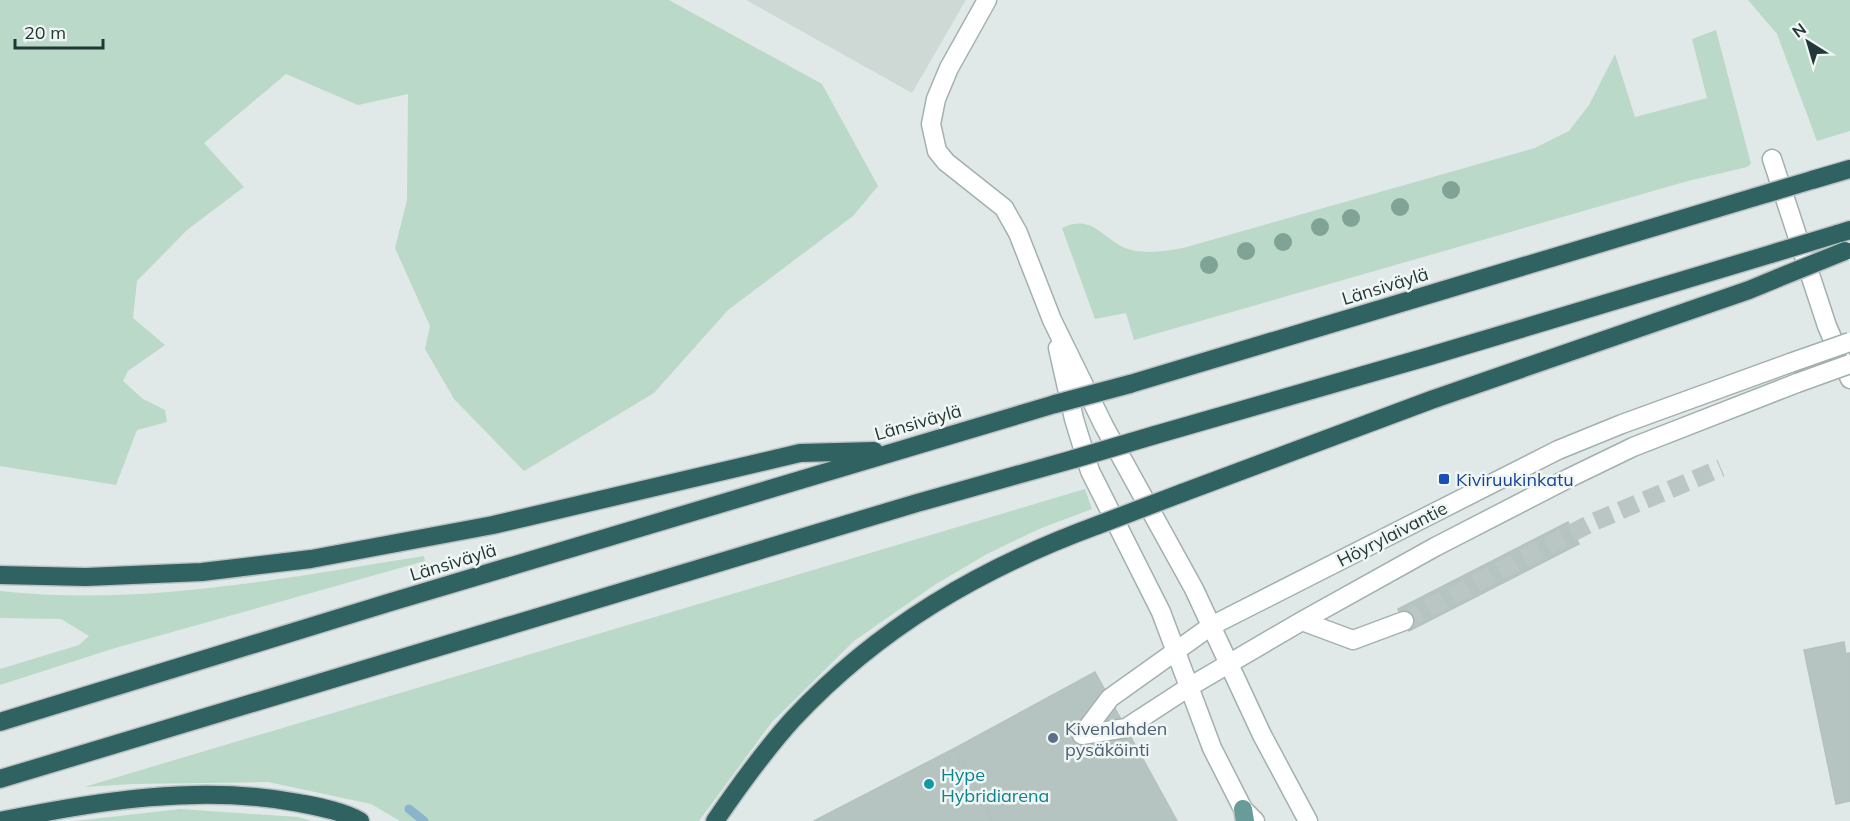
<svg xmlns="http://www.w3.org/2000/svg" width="1850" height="821" font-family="Mulish,sans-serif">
	<rect width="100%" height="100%" fill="#e0e9e7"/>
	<path fill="#ced9d6" d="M746,0H966L912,93Z"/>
	<path fill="#bad9c9" d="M0,0H669L822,84L878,186L853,216L728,310L654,393L524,471L454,399L425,349L430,326L395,248L407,200L408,94L358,105L286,74L204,143L244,187L187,230L137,281L133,318L165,345L128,371L123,381L143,399L165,410L167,422L137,430L116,485L0,466Z
		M1748,0H1850V131L1817,141L1777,34Z
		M1716,30L1751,164L1747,167L1688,181L1134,340L1126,313L1095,319L1062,228C1094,212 1105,243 1131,250C1149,254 1165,251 1183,248L1535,148L1569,131L1589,105L1615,54L1635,117L1707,98L1692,39Z
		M1085,489L1092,509L1039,529L987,554L936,584L854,641L772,722L699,821H400L371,804L268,782L133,784L84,787Z
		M424,556L425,561L115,648L0,685V669L79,645L89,636L61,619L0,618V591C142,607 284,578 424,556Z
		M180,809L298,817L312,821H75Z"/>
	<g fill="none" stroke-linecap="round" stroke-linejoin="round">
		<path stroke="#8bb4cb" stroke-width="9" d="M409,809L424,821"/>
	</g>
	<path fill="#b5c4c1" stroke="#b3c2bf" stroke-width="1.5" d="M1568,522L1579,544L1409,631L1398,609Z
		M1844,642L1846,654L1850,653V801L1836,804L1804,650Z
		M1095,672L1177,821H993L955,748Z
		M955,748L993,821H814Z"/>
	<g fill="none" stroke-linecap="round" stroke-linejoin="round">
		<path stroke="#bac6c4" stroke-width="18" stroke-dasharray="18 9" stroke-linecap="butt" d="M1404,621L1591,523L1721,468"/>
		<defs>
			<path id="minor" d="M987,0L949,68L936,99L931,124L937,151L946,162L1004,208L1018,233L1052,320L1104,426L1194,589L1262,735L1308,821
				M1772,159L1827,326L1850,379
				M1058,348L1074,419L1090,471L1161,612L1212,748L1243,809L1255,821
				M1302,621L1353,640L1404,621
				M1082,735L1110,698L1211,626L1558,450L1622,424L1790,363
				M1082,735L1126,728L1189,687L1302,621L1435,547L1569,478L1633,447L1797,383"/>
			<path id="major" d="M1243,809L1245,821"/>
			<path id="highway" d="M1812,180L1850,169
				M1837,234L1850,230
				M1130,384L1755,197
				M1155,435L1430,356L1771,254
				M1182,493L1431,400L1749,290L1778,278
				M0,575L86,577L202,572L311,559L493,525L800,453L874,451
				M0,722L391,602L1055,404
				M0,779L917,503L1074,459
				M0,821C97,801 201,784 299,803C319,807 342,811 360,821
				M715,821C739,786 764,751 793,719C879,627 981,568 1098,525"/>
		</defs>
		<use href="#minor" stroke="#a3b0af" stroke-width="21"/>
		<use href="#major" stroke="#bdc3c3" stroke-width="21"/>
		<use href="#highway" stroke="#bdc3c3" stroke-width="21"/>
		<use href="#minor" stroke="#fff" stroke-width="18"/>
		<use href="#major" stroke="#679c99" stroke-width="18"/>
		<use href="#highway" stroke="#306262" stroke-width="18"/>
		<defs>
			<path id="minor-bridge" d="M1790,363L1850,342
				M1797,383L1850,364"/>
			<path id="highway-bridge" d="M1755,197L1812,180
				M1771,254L1837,234
				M1778,278L1845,251
				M1055,404L1130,384
				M1074,459L1155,435
				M1098,525L1182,493"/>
		</defs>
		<use href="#minor-bridge" stroke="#a3b0af" stroke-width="21" stroke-linecap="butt"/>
		<use href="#highway-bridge" stroke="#bdc3c3" stroke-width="21" stroke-linecap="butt"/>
		<use href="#minor-bridge" stroke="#fff" stroke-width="18"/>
		<use href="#highway-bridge" stroke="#306262" stroke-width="18"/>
	</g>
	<g fill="#7fa496">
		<circle cx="1451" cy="190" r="9"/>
		<circle cx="1400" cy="207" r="9"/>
		<circle cx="1351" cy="218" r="9"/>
		<circle cx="1320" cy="227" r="9"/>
		<circle cx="1283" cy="242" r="9"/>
		<circle cx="1246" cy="251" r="9"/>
		<circle cx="1209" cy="265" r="9"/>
	</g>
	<rect fill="#1a4fb4" stroke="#f0f6f4" stroke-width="2" x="1438" y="473" width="12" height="12" rx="3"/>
	<circle fill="#5c6f8a" stroke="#f0f6f4" stroke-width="2" cx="1053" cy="738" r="6"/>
	<circle fill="#0f9aa8" stroke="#f0f6f4" stroke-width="2" cx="929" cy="784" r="6"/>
	<g text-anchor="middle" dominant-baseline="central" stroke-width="5" stroke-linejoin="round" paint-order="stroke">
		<g font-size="18" fill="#223837" stroke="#f0f6f4">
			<text transform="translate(1385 286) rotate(-17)">Länsiväylä</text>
			<text transform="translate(918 422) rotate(-16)">Länsiväylä</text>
			<text transform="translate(1392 534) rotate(-27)">Höyrylaivantie</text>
			<text transform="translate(453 562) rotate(-17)">Länsiväylä</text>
		</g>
		<g font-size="18" fill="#164399" stroke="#f0f6f4" text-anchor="start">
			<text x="1456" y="479">Kiviruukinkatu</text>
		</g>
		<g font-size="18" fill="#4e5e75" stroke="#f0f6f4" text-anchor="start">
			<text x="1065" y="728">Kivenlahden<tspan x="1065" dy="21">pysäköinti</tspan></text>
		</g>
		<g font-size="18" fill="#0d838f" stroke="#f0f6f4" text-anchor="start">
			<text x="941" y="774">Hype<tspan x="941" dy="21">Hybridiarena</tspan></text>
		</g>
	</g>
	<g transform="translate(1808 42) rotate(323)" stroke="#f0f6f4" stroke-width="4.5" paint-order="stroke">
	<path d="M0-4.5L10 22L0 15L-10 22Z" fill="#223837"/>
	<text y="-9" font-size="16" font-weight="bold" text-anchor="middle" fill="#223837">N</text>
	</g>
	<path d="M15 39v9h88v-9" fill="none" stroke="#223837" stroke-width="3"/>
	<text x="24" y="39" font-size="18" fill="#223837" stroke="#f0f6f4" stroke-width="4.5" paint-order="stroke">20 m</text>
</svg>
